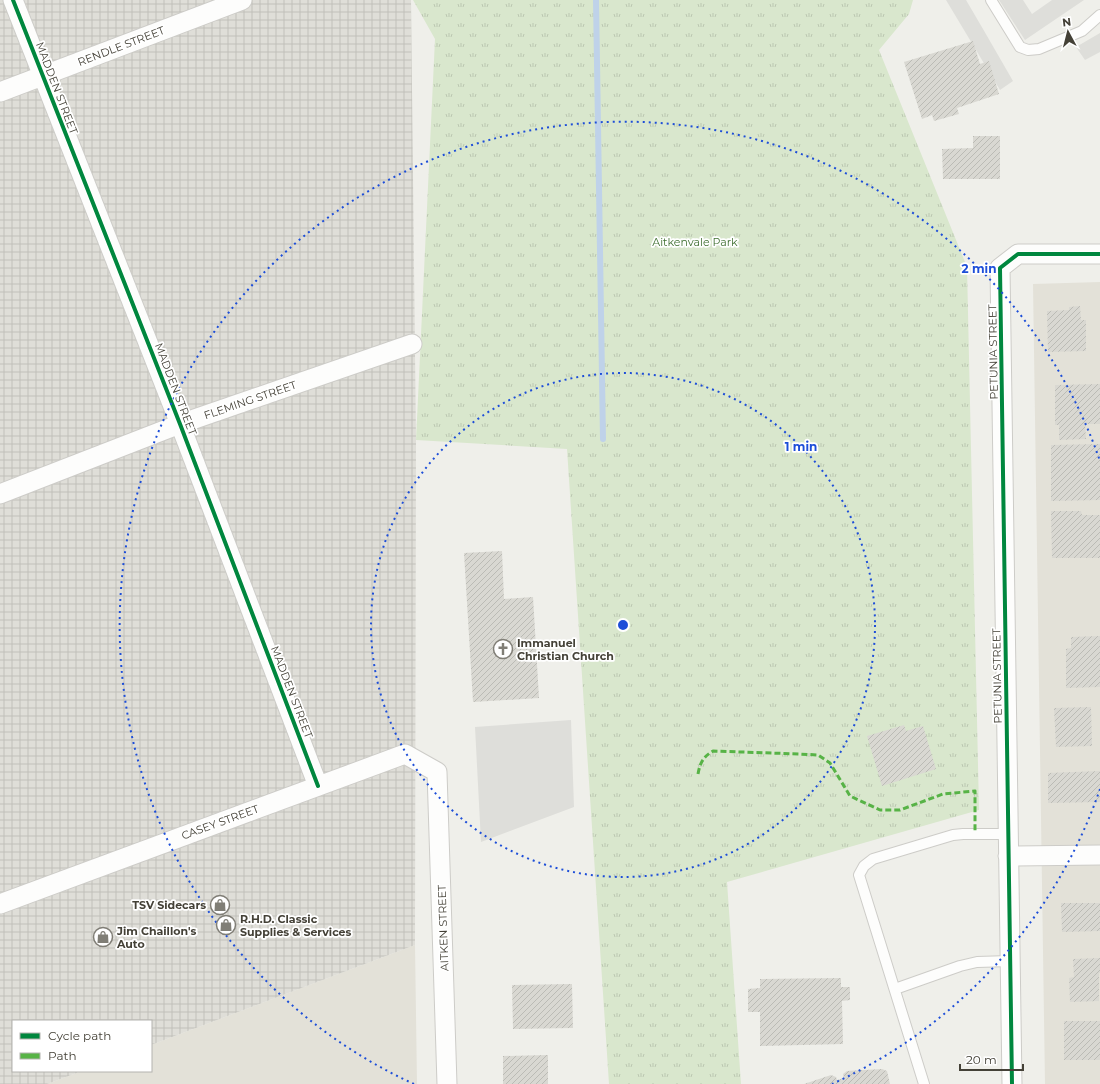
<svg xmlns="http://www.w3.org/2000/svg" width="1100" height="1084" font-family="Montserrat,sans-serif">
	<defs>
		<pattern id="industrial-grid" width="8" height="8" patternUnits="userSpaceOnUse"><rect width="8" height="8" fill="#dfded8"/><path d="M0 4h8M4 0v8" fill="none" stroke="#c1c0ba"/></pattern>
		<pattern id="park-tufts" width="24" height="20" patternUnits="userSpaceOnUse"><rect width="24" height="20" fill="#d9e7cd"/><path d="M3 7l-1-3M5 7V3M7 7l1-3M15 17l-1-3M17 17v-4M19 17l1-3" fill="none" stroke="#bbc7b1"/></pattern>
		<pattern id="building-hatch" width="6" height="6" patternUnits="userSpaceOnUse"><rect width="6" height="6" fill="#d9d8d2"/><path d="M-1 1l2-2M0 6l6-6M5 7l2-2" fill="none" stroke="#bbbbb5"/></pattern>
	</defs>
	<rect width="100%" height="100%" fill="#efefea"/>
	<path fill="#e3e1d8" d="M1100,282V1084H1045L1033,284Z
		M415,945L417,1084H47L82,1071H151V1045Z"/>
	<path fill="url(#industrial-grid)" d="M0,0H411L416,440L415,945L151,1045V1021H13V1071H82L47,1084H0Z"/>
	<path fill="url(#park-tufts)" d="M413,0H913L909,14L879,50L967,267L979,810L727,882L741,1084H609L567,449L416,440L435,39Z"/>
	<path fill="#dededa" d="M946,0H966L983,29L1013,81L1000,90Z
		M999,0H1023L1032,14L1052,0H1084L1025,40Z
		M1100,33V52L1085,60L1076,47Z
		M571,720L574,807L481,842L475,727Z"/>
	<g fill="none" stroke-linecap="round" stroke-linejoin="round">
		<path stroke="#bfd2e9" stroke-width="6" d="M596,0L603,439"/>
	</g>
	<path fill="url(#building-hatch)" d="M973,41L980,64L989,61L999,94L957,108L959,114L934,121L932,115L922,119L904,62Z
		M973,136H1000V179H943L942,149L973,148Z
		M1080,306L1081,320H1086V351L1048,352L1047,311L1069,310V307Z
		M1100,384V424H1085L1086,439L1059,440V425H1055V385Z
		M1100,444V500L1051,501V445Z
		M1051,511H1081L1082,515H1100V558H1052Z
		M502,551L504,599L533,597L539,698L473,702L464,553Z
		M1100,636V687L1066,688V649L1071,648V637Z
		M1091,707L1092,746L1056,747L1054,708Z
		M904,725L906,731L923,726L936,769L882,786L867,736Z
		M1100,771V802L1048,803V773Z
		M1061,903H1100V931L1062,932Z
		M1100,958V973H1099V1001L1070,1002L1069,978L1074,977L1073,959Z
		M841,978V987H850V1000L842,1001L843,1044L760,1046V1012H748V989L760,988V979Z
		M572,984L573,1028L513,1029L512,985Z
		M1064,1021H1100V1060H1064Z
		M548,1055V1084H503V1056Z
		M882,1069L887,1071L890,1084H804L831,1075L836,1077L837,1080L844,1078L843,1074L847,1071Z"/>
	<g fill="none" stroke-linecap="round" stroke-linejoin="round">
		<defs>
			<path id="service" d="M991,0L1020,47L1028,50L1039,49L1082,31L1100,15
				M895,989L960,966L977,962L1010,961
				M924,1084L859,875L864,866L873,859L953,835L963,834H1008"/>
			<path id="minor" d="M13,0L180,424L318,786
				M0,92L242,0
				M0,494L180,424L412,344
				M1008,856L1100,855
				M0,904L405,754L437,772L447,1084
				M1012,1084L1000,268L1018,254H1100"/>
		</defs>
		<use href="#service" stroke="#cdccc8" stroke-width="12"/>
		<use href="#minor" stroke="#cdccc8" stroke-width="21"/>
		<use href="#service" stroke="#fdfdfc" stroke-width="10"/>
		<use href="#minor" stroke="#fdfdfc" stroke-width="19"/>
		<path stroke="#57b346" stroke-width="3" stroke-dasharray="6 3" stroke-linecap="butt" d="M698,774C700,763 703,757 713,751L799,754L818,755L830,763L850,796L880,810H900L943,794L975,791V833"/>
		<defs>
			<path id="cycleway" d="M13,0L180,424L318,786
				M1012,1084L1000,268L1018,254H1100"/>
		</defs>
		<use href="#cycleway" stroke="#fff" stroke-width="6"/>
		<use href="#cycleway" stroke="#00873e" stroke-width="4"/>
	</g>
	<g fill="none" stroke="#1d4ed8" stroke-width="2" stroke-dasharray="2 4">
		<circle cx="623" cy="625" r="252"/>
		<path d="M1100 789A504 504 0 0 1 832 1084M414 1084A504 504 0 1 1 1100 461"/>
	</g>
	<defs>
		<symbol id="church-ring" viewBox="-11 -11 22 22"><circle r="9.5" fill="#fff" stroke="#807e76" stroke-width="1.5"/><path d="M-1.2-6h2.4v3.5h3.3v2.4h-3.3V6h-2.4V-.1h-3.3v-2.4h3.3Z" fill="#807e76"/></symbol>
		<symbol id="shop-ring" viewBox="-11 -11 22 22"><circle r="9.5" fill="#fff" stroke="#807e76" stroke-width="1.5"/><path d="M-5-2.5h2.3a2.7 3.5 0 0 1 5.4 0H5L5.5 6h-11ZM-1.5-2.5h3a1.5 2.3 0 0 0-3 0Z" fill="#807e76"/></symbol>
	</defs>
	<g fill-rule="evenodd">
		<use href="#church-ring" x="492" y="638" width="22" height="22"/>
		<use href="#shop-ring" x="209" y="894" width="22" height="22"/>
		<use href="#shop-ring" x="215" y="914" width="22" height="22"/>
		<use href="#shop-ring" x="92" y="926" width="22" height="22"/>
	</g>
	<g text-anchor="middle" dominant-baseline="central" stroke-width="3.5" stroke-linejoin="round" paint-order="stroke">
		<g font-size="11" fill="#444137" stroke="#fff">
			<text transform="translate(121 46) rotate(-21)">RENDLE STREET</text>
			<text transform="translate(57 88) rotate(69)">MADDEN STREET</text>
			<text transform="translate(993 352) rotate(-91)">PETUNIA STREET</text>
			<text transform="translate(176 389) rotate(69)">MADDEN STREET</text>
			<text transform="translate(250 400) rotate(-19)">FLEMING STREET</text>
			<text transform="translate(997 676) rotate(-91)">PETUNIA STREET</text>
			<text transform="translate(292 692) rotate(69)">MADDEN STREET</text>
			<text transform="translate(220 822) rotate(-20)">CASEY STREET</text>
			<text transform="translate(443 928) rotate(-92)">AITKEN STREET</text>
		</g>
		<g font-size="11" fill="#3f6f31" stroke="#fff">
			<text x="695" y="242">Aitkenvale Park</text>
		</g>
		<g font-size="11" font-weight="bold" fill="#444137" stroke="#fff" text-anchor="start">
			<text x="517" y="643">Immanuel<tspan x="517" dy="13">Christian Church</tspan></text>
			<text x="206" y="905" text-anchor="end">TSV Sidecars</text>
			<text x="240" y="919">R.H.D. Classic<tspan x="240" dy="13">Supplies &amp; Services</tspan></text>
			<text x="117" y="931">Jim Chaillon's<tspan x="117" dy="13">Auto</tspan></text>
		</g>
	</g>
	<circle cx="623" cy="625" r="6" fill="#1d4ed8" stroke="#fff" stroke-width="2"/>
	<g font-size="12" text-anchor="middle" font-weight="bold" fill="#1d4ed8" stroke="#fff" stroke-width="3.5" stroke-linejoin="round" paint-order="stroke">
		<text x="979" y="273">2 min</text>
		<text x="801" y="451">1 min</text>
	</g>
	<rect x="12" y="1020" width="140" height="52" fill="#ffffff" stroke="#b4b3af"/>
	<rect x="20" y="1033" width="20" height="6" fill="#00873e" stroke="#b4b3af"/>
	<text x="48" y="1040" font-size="12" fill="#444137">Cycle path</text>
	<rect x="20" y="1053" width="20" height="6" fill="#57b346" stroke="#b4b3af"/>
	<text x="48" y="1060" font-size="12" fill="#444137">Path</text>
	<g transform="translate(1068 32) rotate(353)" stroke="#ffffff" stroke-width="3" paint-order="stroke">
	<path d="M0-3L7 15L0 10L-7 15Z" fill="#444137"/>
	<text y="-6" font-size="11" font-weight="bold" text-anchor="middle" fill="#444137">N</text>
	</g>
	<path d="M960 1064v6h63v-6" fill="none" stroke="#444137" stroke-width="2"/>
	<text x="966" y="1064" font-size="12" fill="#444137" stroke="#ffffff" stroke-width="3" paint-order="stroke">20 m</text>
</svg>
